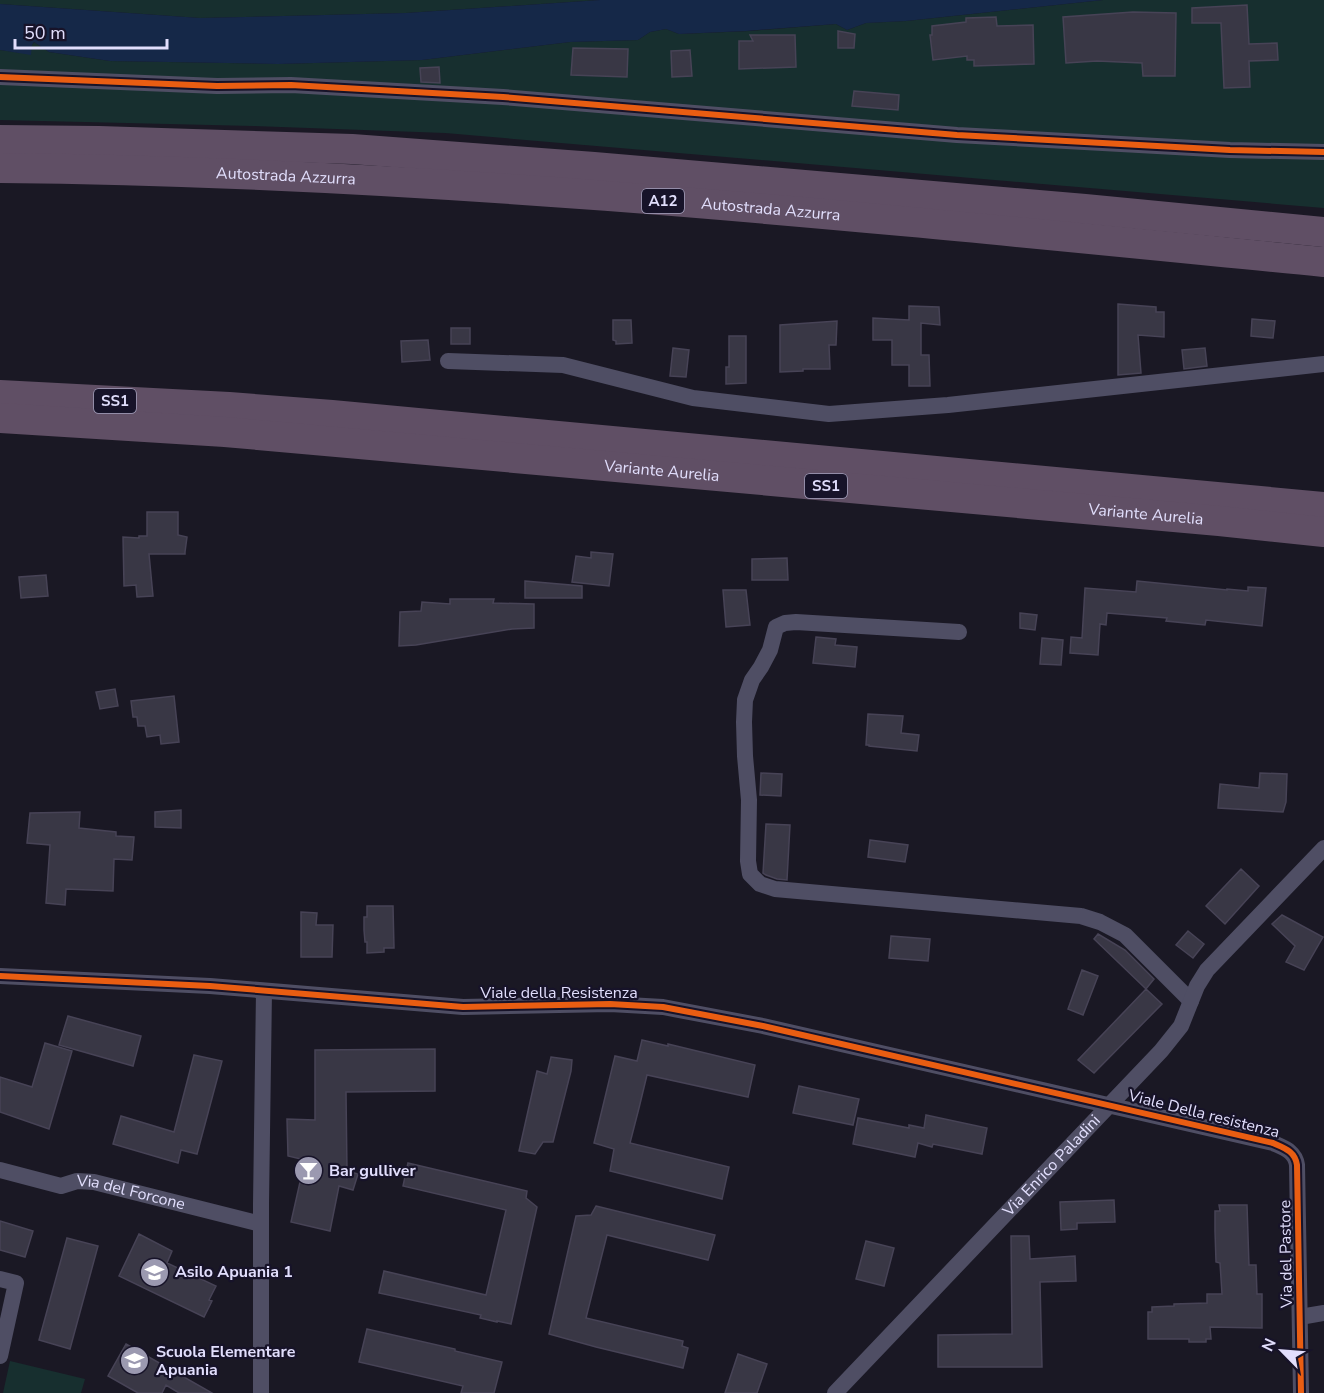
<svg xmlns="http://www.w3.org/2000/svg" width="1324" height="1393" font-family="'Nunito Sans',sans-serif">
	<rect width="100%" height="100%" fill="#1a1824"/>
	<path fill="#172f2f" d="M0,0H600L406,13L200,18L0,4Z
		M1103,0H1324V208L445,133L253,126L0,120V50L30,54L32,45L34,42L49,52L110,61L278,64L422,60L570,42L638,40L650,32L666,29L679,34L750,31L836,24L847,30L866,23L906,21Z
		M10,1361L85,1379L81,1393H3Z"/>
	<path fill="#152848" d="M600,0H1103L906,21L866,23L847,30L836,24L746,31L679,34L666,29L650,32L638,40L570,42L422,60L278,64L110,61L49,52L34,42L32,45L31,55L0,50V4L200,18L406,13Z"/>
	<path fill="#393745" stroke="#474356" stroke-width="1.5" d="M1247,5L1249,44L1277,43L1278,60L1249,61L1250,87L1224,88L1221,23H1192V8Z
		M1133,12L1176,13L1175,76H1143L1142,63L1097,61L1066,63L1063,17Z
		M996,17L997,26L1033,25L1034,64L974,66V60H967V56L933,60L930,35H932V26L966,22V18Z
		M838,31L855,34L854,48H838Z
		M750,35H795L796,67L739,69V41H753Z
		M573,48L628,49L627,77L571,75Z
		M690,50L692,76L672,77L671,51Z
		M439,67L440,83L421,82L420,68Z
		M854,91L899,95L898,110L852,106Z
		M1118,304L1156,307V312H1164V337L1138,335L1141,373L1118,375Z
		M909,306L939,307L940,325L921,323V355H929L930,386H909V365H892V340H873V318L909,320Z
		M1252,319L1275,321L1273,338L1251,336Z
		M613,320H631L632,343L616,344V341L613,340Z
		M837,321L836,345H829L830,369H803V371L780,372V325Z
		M451,328H470V344H451Z
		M729,336H746V383L726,384V367H729Z
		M428,340L430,360L402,362L401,341Z
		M673,348L689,350L686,377L670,376Z
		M1205,348L1207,366L1184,369L1182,350Z
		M147,512H178V535L187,537L185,552V554H149L153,596L137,597L136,585L124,586L123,537L139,538V536H147Z
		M591,552L613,554L609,586L572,582L576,556L591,558Z
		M787,558L788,580H752V559Z
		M46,575L48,596L21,598L19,577Z
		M525,581L582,586V598H525Z
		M1137,581L1227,590V589L1248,591V587L1266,588L1262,626L1206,620L1205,625L1166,621L1167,618L1107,613L1106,625L1100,624L1098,655L1070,653L1071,637L1082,638L1085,588L1136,592Z
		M723,590H746L750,625L726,627Z
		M450,599H494L493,603L534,604V628L512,629L416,645L399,646L400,612L421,611L422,602L450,604Z
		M1020,613L1037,615L1035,630L1020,628Z
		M816,637L836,639L835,645L857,647L855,667L813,663Z
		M1042,638L1063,640L1061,665L1040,664Z
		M115,689L118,706L100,709L96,692Z
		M174,696L179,742L161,744L160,735L147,737L145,726H138L137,717H133L131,701Z
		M868,714L903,716L901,733L919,735L917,751L869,746V745H866Z
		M761,773L782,774L781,796L760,795Z
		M1260,773L1287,774L1286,802L1283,812L1218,808L1220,784L1259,788Z
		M181,810V828L155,827V812Z
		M80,812L79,828L116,832V836L134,837L132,860L114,859L113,891L66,889L65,905L46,903L50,845L27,843L30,813Z
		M766,824L790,825L787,880L777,879L766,875L763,873Z
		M870,840L908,845L905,862L868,857Z
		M1241,869L1259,886L1225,924L1206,906Z
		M367,906H393L394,948H384V952L367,953V942H365L364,930V917H367Z
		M301,912L317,913L316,925H333L332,957H301Z
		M1282,915L1323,937L1304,970L1286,962L1295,946L1272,924Z
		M1188,931L1204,944L1193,958L1176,945Z
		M1098,934L1125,950L1154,979L1146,989L1094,939Z
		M891,936L930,939L928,961L889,958Z
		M1082,970L1098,976L1083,1015L1068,1009Z
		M1146,989L1162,1004L1094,1073L1078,1060Z
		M68,1016L141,1036L133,1066L59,1045Z
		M642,1040L668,1046V1044L755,1065L748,1097L647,1075L639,1108L630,1143L729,1167L722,1199L610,1171L614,1149L594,1143L615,1056L637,1061Z
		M45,1043L72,1051L49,1129L0,1112V1077L32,1087Z
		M435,1049V1091L346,1092L347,1171L358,1174L353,1190L339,1186L330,1231L291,1222L305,1160L288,1156L287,1119L315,1120V1050Z
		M194,1055L222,1061L197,1154L181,1150L178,1163L113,1144L121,1116L174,1132Z
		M551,1057L572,1060L571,1071L553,1142H543L535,1154L519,1151L537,1071L547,1074Z
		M799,1086L859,1099L853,1125L793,1113Z
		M926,1115L987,1128L982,1154L933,1144L932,1147L918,1143L915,1157L853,1144L858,1118L909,1128V1125L924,1128Z
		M408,1163L527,1191L526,1198L537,1207L511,1324L497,1321V1322L480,1318L481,1315L379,1293L384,1271L486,1295L506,1210L403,1186Z
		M1114,1200L1115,1222L1077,1223V1229L1061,1230L1060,1202Z
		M1219,1205H1247L1249,1265H1256L1257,1294H1262V1328L1210,1327L1211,1339H1206V1342H1189V1339H1148V1312H1152V1307L1174,1306V1304L1207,1303V1294H1222L1220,1263L1216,1262L1215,1231V1211H1220Z
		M596,1206L715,1235L708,1260L607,1235L586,1318L683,1341L682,1346L688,1348L683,1368L596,1347L549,1334L576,1216L591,1215Z
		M0,1221L33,1231L25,1257L0,1250Z
		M139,1234L172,1251L167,1263L216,1286L209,1300L212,1301L204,1317L119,1276Z
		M1011,1236H1029L1030,1259L1075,1256L1076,1281L1040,1282L1042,1367H938V1335L1012,1334Z
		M67,1238L98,1246L70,1349L39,1340Z
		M866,1241L894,1248L884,1286L856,1279Z
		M367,1329L455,1349V1351L502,1362L494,1393H461L463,1386L359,1362Z
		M126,1344L212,1393H179L166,1385L162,1393H138L131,1389L108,1376Z
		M738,1354L767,1364L757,1393H725Z"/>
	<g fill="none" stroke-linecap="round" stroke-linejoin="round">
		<g stroke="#4f4e64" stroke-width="16">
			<path d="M0,77L217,86L291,85L503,97L957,135L1230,150L1324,152"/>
			<path d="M448,361L563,365L693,398L829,414L948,405L1324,364"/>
			<path d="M959,632L796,622L785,623L776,627L770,650L761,667L752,680L745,700L744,722L745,756L749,800L748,861L750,874L760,884L775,889L1081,916L1100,922L1125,935L1191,1001"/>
			<path d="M0,976L210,986L463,1007L610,1004L663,1007L763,1026L1273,1143C1284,1148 1295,1151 1297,1165L1301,1393"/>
			<path id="s1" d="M0,1170L61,1186L77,1181L94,1182L261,1224"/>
			<path d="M0,1279L16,1283L0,1356"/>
			<path d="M1300,1317L1324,1313"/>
			<path d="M261,1393V1204L264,991"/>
			<path id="s2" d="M835,1393L1161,1051L1181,1026L1197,986L1207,970L1324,848"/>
		</g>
		<g stroke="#604f65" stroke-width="30">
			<path d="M0,140L99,141L352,149L594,167L1085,209L1324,232"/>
			<path id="s3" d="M0,168C443,172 883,219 1324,262"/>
			<path d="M0,395L229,407L332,415L1324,507"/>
			<path id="s4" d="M0,418L225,432L1219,521L1324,532"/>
		</g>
		<defs>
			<path id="cycleway" d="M0,77L217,86L291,85L503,97L957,135L1230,150L1324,152
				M0,976L210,986L463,1007L610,1004L663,1007L763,1026L1273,1143C1284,1148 1295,1151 1297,1165L1301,1393"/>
		</defs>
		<use href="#cycleway" stroke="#171329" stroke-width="10"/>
		<use href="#cycleway" stroke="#e95d12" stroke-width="6"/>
	</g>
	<defs>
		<symbol id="bar-disc" viewBox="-11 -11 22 22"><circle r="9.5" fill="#9b99b0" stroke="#171329"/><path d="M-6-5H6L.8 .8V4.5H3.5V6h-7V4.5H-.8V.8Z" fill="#fff"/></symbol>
		<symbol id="school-disc" viewBox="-11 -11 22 22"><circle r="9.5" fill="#9b99b0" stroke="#171329"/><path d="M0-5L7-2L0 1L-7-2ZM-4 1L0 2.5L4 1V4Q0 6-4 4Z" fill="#fff"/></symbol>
	</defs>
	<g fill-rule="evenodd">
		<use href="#bar-disc" x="292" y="1154" width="33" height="33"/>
		<use href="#school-disc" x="138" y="1256" width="33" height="33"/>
		<use href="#school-disc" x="118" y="1344" width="33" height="33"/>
	</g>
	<g text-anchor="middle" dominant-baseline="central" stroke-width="4.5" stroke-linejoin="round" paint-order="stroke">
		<g fill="#171329" stroke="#a4a1bd" stroke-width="1.5">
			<rect x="642" y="189" width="42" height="24" rx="4.5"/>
			<rect x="94" y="389" width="42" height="24" rx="4.5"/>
			<rect x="805" y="474" width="42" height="24" rx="4.5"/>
		</g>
		<g font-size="15" font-weight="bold" fill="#e1defc">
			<text x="663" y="201">A12</text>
			<text x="115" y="401">SS1</text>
			<text x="826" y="486">SS1</text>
		</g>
		<g font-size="16" fill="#e1defc" stroke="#171329">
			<text stroke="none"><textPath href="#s3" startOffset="286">Autostrada Azzurra</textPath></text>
			<text stroke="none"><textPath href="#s3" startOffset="772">Autostrada Azzurra</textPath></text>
			<text stroke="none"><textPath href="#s4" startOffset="664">Variante Aurelia</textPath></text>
			<text stroke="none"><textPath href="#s4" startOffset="1150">Variante Aurelia</textPath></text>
			<text x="559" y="993">Viale della Resistenza</text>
			<text transform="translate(1204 1114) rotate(14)">Viale Della resistenza</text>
			<text stroke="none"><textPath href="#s2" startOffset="314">Via Enrico Paladini</textPath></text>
			<text stroke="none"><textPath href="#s1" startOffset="135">Via del Forcone</textPath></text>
			<text transform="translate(1286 1254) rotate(-91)">Via del Pastore</text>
		</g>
		<g font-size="16" font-weight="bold" fill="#e1defc" stroke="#171329" text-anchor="start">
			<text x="329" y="1171">Bar gulliver</text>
			<text x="175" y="1272">Asilo Apuania 1</text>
			<text x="156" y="1352">Scuola Elementare<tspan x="156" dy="18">Apuania</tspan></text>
		</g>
	</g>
	<g transform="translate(1282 1351) rotate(295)" stroke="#171329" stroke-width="4.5" paint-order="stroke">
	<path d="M0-4.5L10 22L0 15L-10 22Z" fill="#e1defc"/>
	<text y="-9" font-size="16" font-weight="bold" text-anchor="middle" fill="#e1defc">N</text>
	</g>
	<path d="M15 39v9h152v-9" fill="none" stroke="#e1defc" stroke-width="3"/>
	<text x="24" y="39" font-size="18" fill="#e1defc" stroke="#171329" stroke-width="4.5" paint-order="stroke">50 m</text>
</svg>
